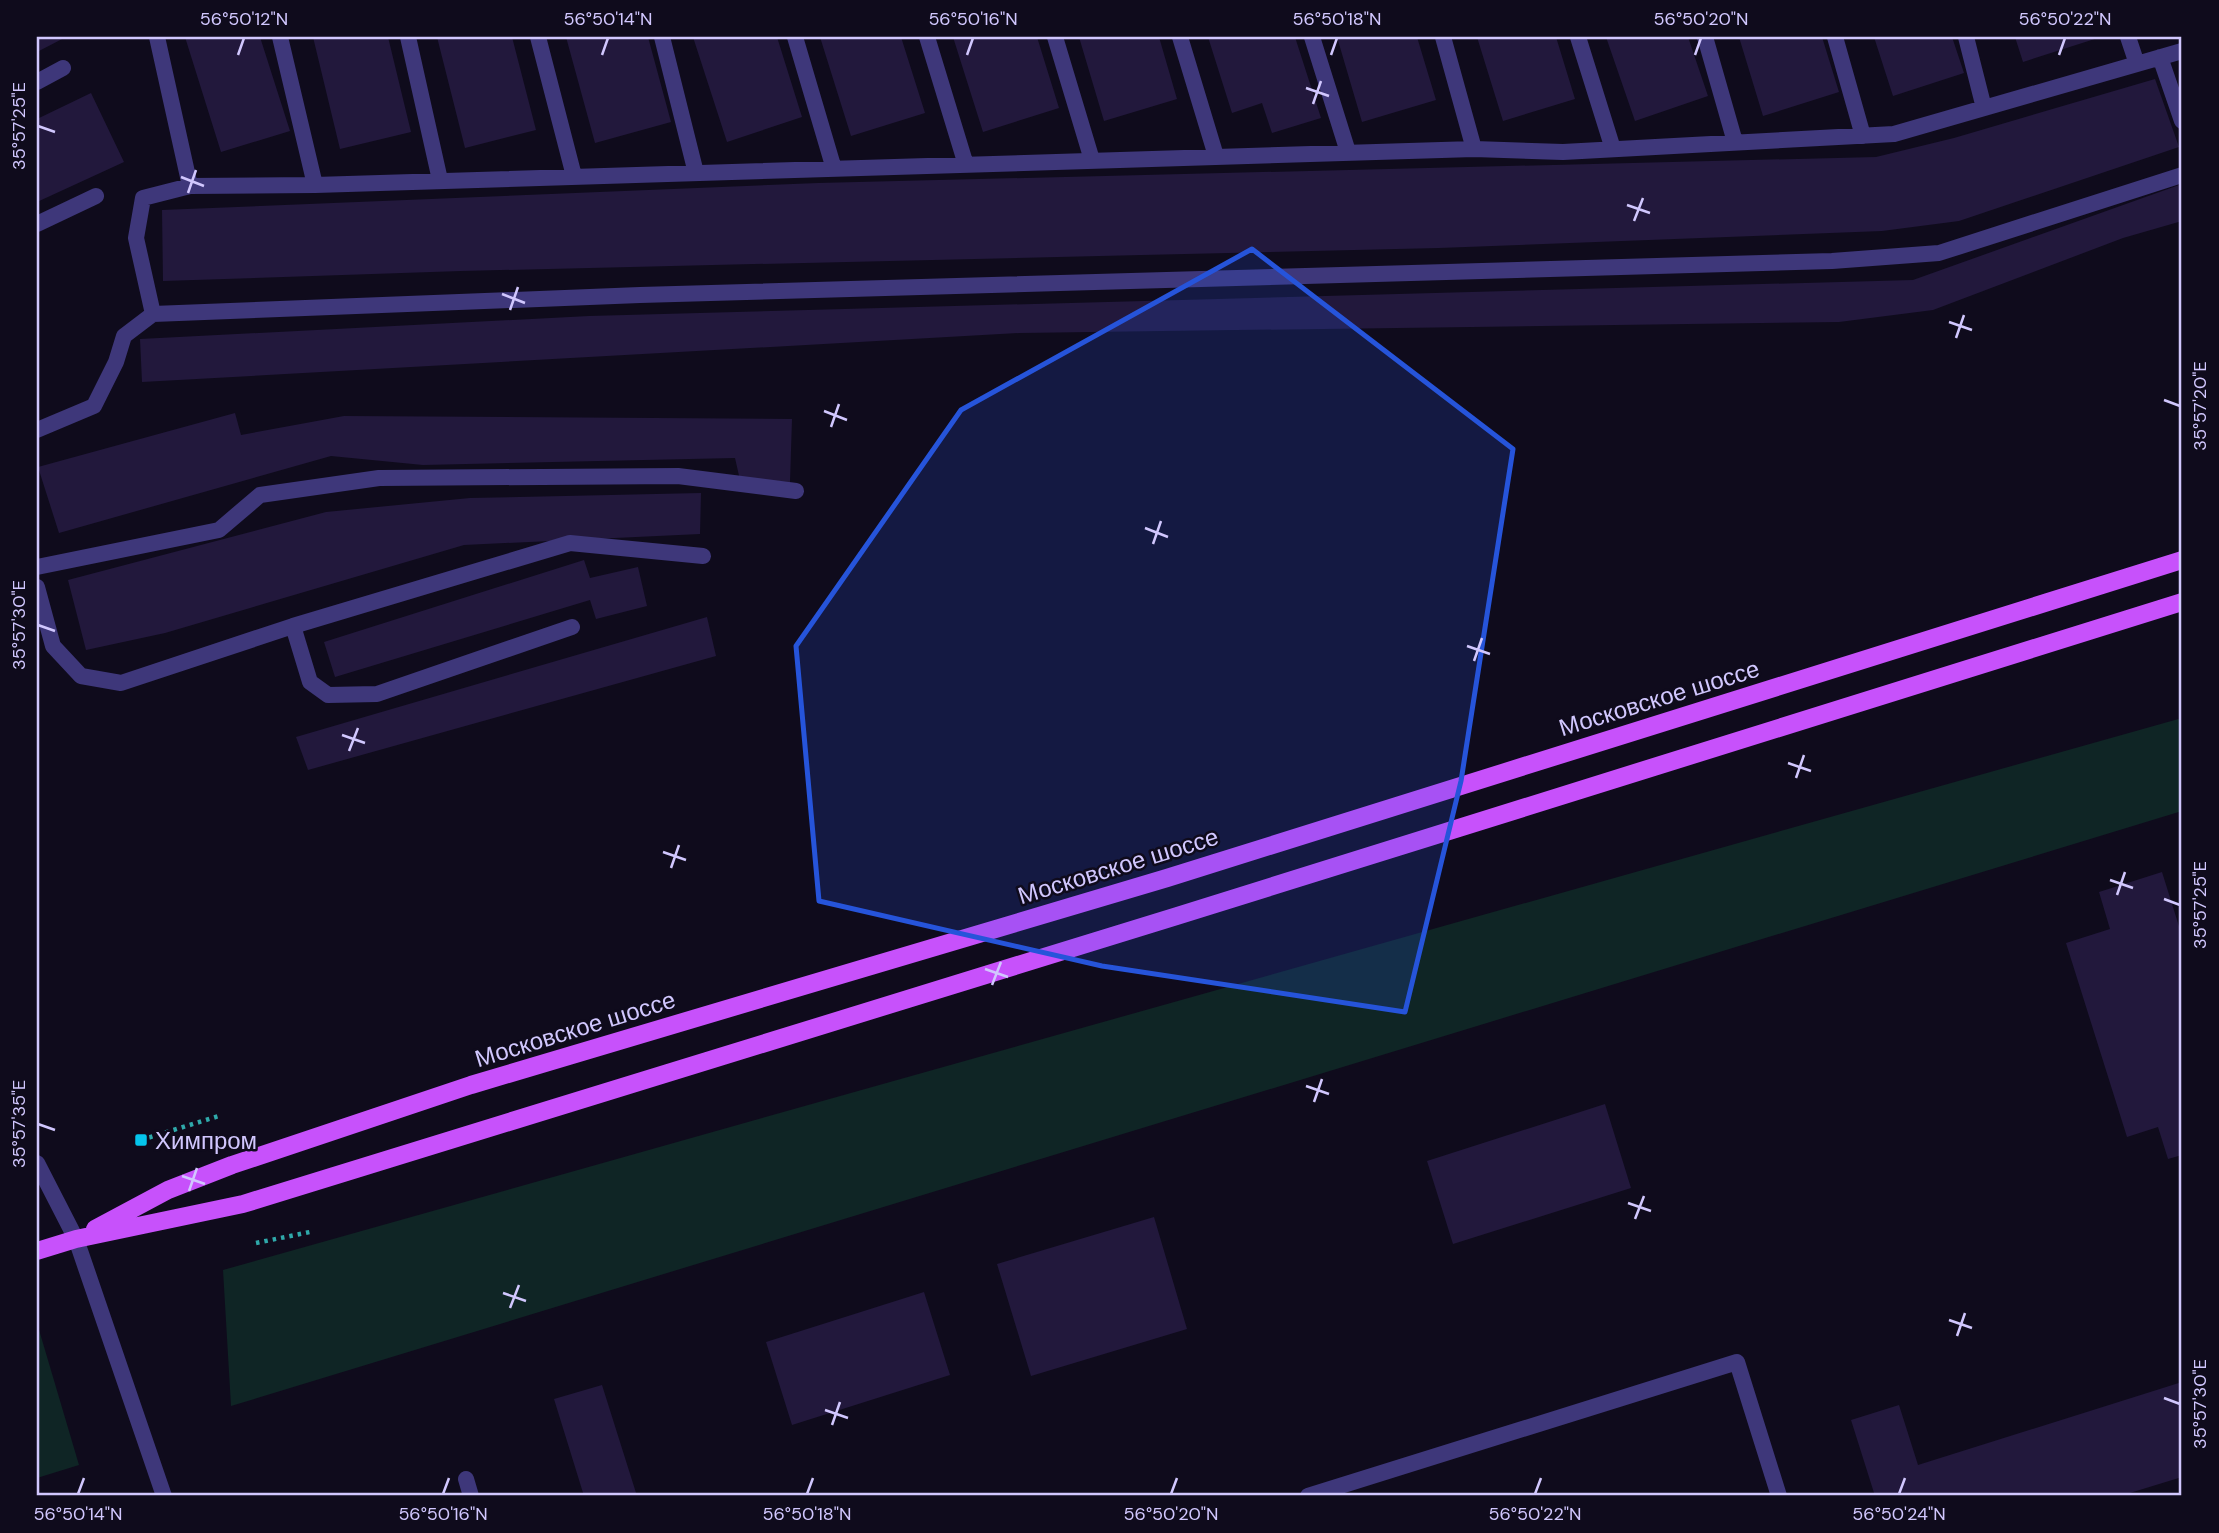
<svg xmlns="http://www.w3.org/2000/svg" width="2219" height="1533" font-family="'DM Sans',sans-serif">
	<rect width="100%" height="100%" fill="#0f0b1c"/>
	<path fill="#0f2525" d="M2182,718V811L231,1406L223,1270Z
		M37,1323L79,1465L37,1478Z"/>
	<path fill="#22183c" d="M37,37H66L37,52Z
		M185,37H260L290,131L221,152Z
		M313,37H388L411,132L340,149Z
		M437,37H512L536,130L465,148Z
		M566,37H648L671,122L595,143Z
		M693,37H777L802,117L727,142Z
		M820,37H901L925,113L851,136Z
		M953,37H1037L1059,108L983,132Z
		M1079,37H1159L1177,99L1104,121Z
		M1208,37H1295L1321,118L1272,133L1262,103L1232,113Z
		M1337,37H1417L1436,100L1362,122Z
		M1477,37H1556L1575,99L1503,121Z
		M1606,37H1688L1708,96L1635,121Z
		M1739,37H1822L1839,92L1763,116Z
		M1874,37H1952L1964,73L1893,96Z
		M2015,37H2101L2023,62Z
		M2155,79L2179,147L1959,221L1882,231L1439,248L461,271L163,281L162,210L818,183L1876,157L1954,138Z
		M91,93L124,162L37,202V119Z
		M2182,184V221L2123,238L1933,310L1839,322L1020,333L142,382L140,339L589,316L1913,280Z
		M235,413L241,435L344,416L792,419L790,482L740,480L735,458L423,465L331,456L59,533L38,467Z
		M701,493L700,534L464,545L165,633L86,650L68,580L326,512L470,498Z
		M584,560L590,578L638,567L647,606L596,619L590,600L335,677L324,642Z
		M707,617L716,656L308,770L296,737Z
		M2162,872L2182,936V1155L2168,1159L2158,1127L2127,1137L2066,943L2110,929L2099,892Z
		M1605,1104L1631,1188L1453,1244L1427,1161Z
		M1154,1217L1187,1329L1031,1376L997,1264Z
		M924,1292L950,1375L792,1425L766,1342Z
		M2182,1382V1477L2120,1496H1875L1851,1420L1899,1405L1918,1465Z
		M602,1385L637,1496H584L554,1399Z"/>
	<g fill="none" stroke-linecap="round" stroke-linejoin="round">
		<path stroke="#2fa9aa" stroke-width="4.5" stroke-dasharray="3.5 5" stroke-linecap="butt" d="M141,1140L219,1116
			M256,1243L310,1232"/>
		<path stroke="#3e377a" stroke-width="16" d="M157,37L190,186
			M280,37L315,185
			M408,37L440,180
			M538,37L574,176
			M662,37L696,173
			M795,37L834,169
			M927,37L966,165
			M1055,37L1092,160
			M1180,37L1216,156
			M1312,37L1348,152
			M1443,37L1474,149
			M1578,37L1613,149
			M1705,37L1735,142
			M1835,37L1863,136
			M1966,37L1984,108
			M2128,37L2137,64
			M2160,57L2182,121
			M37,82L63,68
			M37,224L96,196
			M153,314L136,238L143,198L190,186L315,185L1474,149L1563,152L1894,134L2182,51
			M37,430L94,406L116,362L124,336L153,314L640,295L1832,261L1939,253L2182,175
			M37,567L219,530L260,495L379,478L678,476L796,491
			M37,587L53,646L81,676L121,683L293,626L570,543L703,556
			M293,626L310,682L328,695L377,694L572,627
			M37,1163L76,1239L164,1496
			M466,1479L471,1496
			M1308,1496L1737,1362L1779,1496"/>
		<path stroke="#c751fb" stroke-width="18" d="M95,1229L168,1190L232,1165L471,1085L1167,878L2182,560
			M37,1251L76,1239L243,1204L1177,916L2182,602"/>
	</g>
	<path fill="#2654da" fill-opacity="0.2" stroke="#2654da" stroke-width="5" stroke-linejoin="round" d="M1252,249L1513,449L1461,781L1405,1012L1102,966L819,901L796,646L961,410Z"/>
	<path fill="none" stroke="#d1c7fe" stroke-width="2.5" d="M238,55L244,38M602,55L608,38M967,55L973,38M1331,55L1337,38M1695,55L1701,38M2059,55L2065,38M1306,88L1329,96M1313,104L1321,81M38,126L55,132M181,177L204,186M188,193L196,170M1627,205L1650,213M1634,221L1643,198M502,294L525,303M510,310L518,287M1949,322L1972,330M1956,338L1964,315M2164,400L2180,406M824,411L847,420M831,427L839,404M1145,528L1168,537M1153,544L1161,521M38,625L55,631M1467,646L1490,654M1474,661L1482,638M342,735L365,743M349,751L358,728M1788,763L1811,771M1796,778L1804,755M663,852L686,860M671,868L679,845M2110,880L2133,888M2117,895L2125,872M2164,899L2180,905M985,969L1008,977M992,985L1001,962M1306,1086L1329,1094M1314,1102L1322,1079M38,1124L55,1130M182,1176L205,1184M189,1191L197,1168M1628,1203L1651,1211M1635,1219L1644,1196M503,1293L526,1301M510,1308L519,1285M1949,1320L1972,1328M1957,1336L1965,1313M2164,1398L2180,1404M825,1410L848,1418M832,1425L840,1402M78,1494L84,1478M443,1494L449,1478M807,1494L813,1478M1171,1494L1177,1478M1535,1494L1541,1478M1899,1494L1905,1478"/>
	<rect fill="#05c5ec" stroke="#0f0b1c" stroke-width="2.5" x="134" y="1133" width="14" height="14" rx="3.5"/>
	<g text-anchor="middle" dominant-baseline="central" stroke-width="5" stroke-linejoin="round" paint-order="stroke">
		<g font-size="24" fill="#d1c7fe" stroke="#0f0b1c">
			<text transform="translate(1659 698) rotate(-17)">Московское шоссе</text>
			<text transform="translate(1118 866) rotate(-17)">Московское шоссе</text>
			<text transform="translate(575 1029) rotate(-17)">Московское шоссе</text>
		</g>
		<g font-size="24" fill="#d1c7fe" stroke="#0f0b1c" text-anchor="start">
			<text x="155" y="1140">Химпром</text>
		</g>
	</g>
	<rect width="2219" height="1533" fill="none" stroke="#0f0b1c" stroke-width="77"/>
	<rect x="38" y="38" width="2142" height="1456" fill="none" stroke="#d1c7fe" stroke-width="2.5"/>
	<g font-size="18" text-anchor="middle" fill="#d1c7fe">
		<text x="244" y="25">56°50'12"N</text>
		<text x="608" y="25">56°50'14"N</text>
		<text x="973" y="25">56°50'16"N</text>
		<text x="1337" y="25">56°50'18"N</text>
		<text x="1701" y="25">56°50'20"N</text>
		<text x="2065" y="25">56°50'22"N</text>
		<text transform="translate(19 126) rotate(-90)" y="6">35°57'25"E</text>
		<text transform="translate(2200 406) rotate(-90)" y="6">35°57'20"E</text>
		<text transform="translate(19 625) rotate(-90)" y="6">35°57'30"E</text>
		<text transform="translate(2200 905) rotate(-90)" y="6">35°57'25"E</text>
		<text transform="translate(19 1124) rotate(-90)" y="6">35°57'35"E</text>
		<text transform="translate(2200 1404) rotate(-90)" y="6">35°57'30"E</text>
		<text x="78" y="1520">56°50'14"N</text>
		<text x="443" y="1520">56°50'16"N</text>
		<text x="807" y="1520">56°50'18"N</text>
		<text x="1171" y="1520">56°50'20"N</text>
		<text x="1535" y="1520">56°50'22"N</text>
		<text x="1899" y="1520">56°50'24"N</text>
	</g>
</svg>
